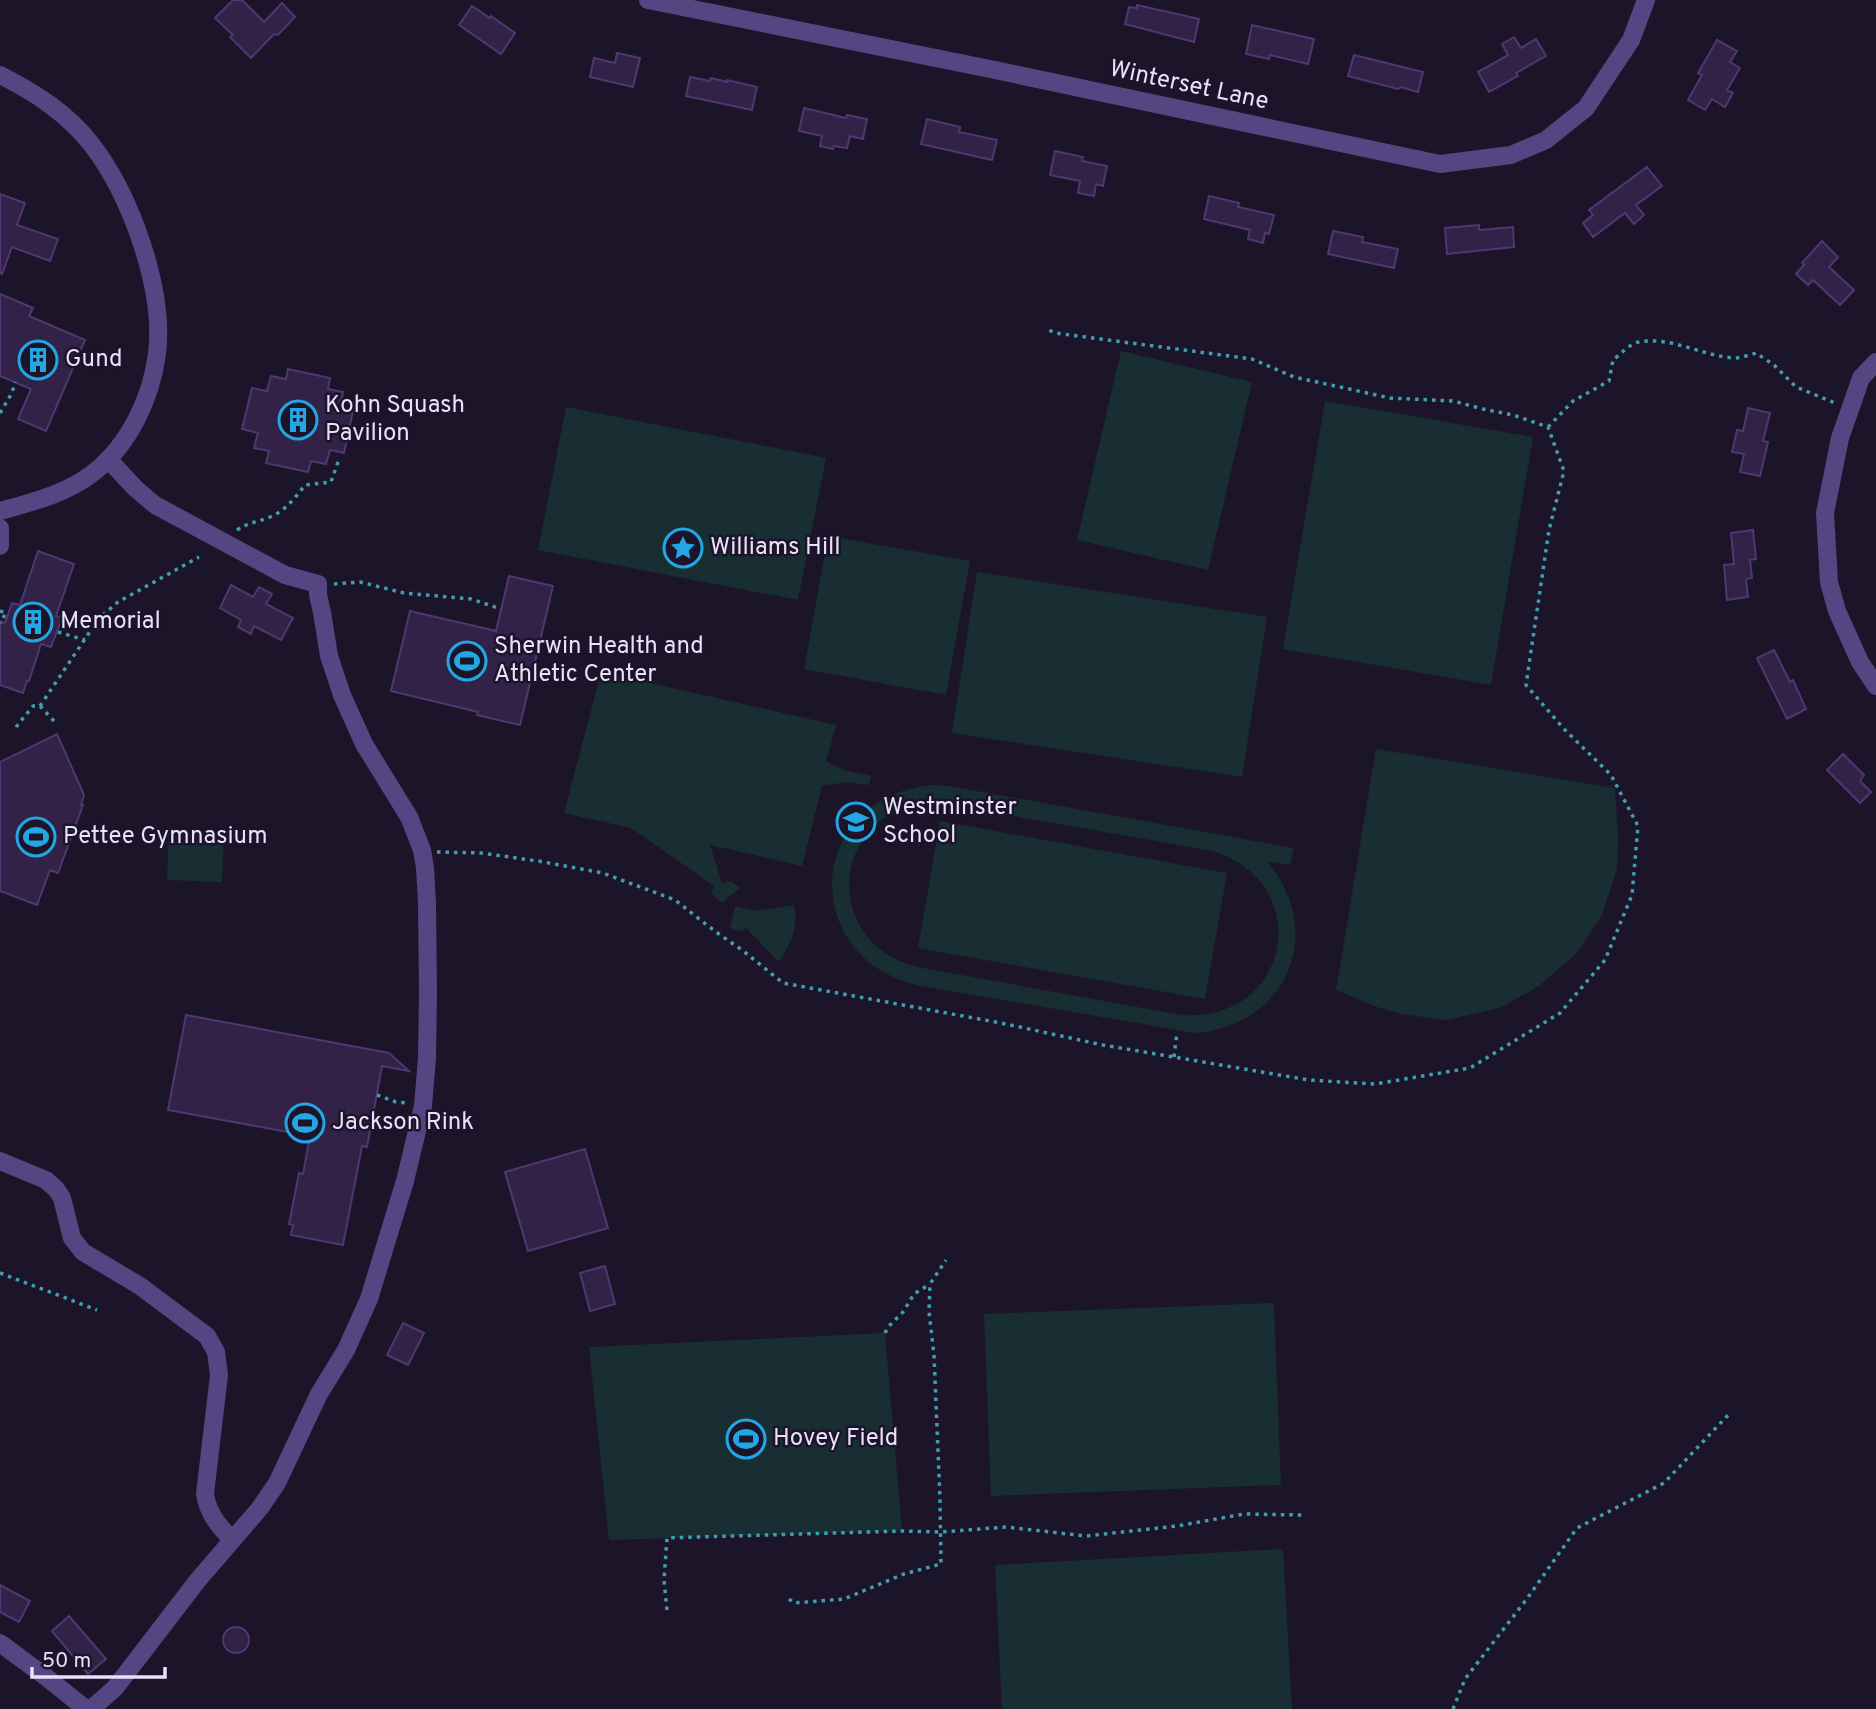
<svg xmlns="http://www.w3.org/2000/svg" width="1876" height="1709" font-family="Overpass,sans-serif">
	<rect width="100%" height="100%" fill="#1c1429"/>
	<path fill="#182e32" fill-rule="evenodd" d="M1121,351L1252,382L1208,570L1077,540Z
		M1325,401L1533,437L1491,685L1283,649Z
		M566,407L826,458L798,600L538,550Z
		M828,536L970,561L946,695L804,669Z
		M977,572L1267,617L1242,777L952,733Z
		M601,672L836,725L826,761L846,771L871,776L869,785L846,782L822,786L802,866L710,845L722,883L731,881L740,888L722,903L711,893L714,886L631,828L564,813Z
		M1376,749L1615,788L1618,839L1617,869L1602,915L1577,953L1539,986L1500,1008L1446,1020L1401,1014L1377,1007L1336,990Z
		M932,785L949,786L1294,848L1290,865L1267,861C1327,933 1287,1026 1195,1033L916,985C796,954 808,797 932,785ZM934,802L1213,851C1317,884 1290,1023 1181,1015L917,967C817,941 832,807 934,802Z
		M940,821L1227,873L1205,999L918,948Z
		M169,831L224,834L222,882L167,880Z
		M794,905C799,928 791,943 779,962L746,928L742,931L730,928L735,906L755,911Z
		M1274,1303L1281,1485L991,1496L984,1314Z
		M885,1333L902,1531L609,1540L589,1347Z
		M1283,1549L1292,1709H1002L995,1565Z"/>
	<path fill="#322248" stroke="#4f3771" stroke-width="2" d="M233,0H242L264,22L282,3L295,17L278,35L274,34L251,58L230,37L233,35L215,18Z
		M1137,5L1199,19L1194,42L1125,24L1129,7L1137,8Z
		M472,6L490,18L491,16L515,33L501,54L459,25Z
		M1252,25L1314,39L1308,64L1270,55L1269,59L1246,54Z
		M1514,37L1521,48L1536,39L1546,56L1516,73L1518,76L1489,92L1478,72L1508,55L1502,44Z
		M1717,40L1737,51L1730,62L1740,68L1727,90L1733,93L1725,107L1712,99L1705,110L1688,100L1702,75L1698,73Z
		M617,53L640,58L633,87L590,77L594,58L615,63Z
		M1354,55L1423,72L1418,92L1401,87L1398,89L1348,76Z
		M690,77L710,81L711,78L727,82V80L757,87L752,110L686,96Z
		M804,108L846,118L847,115L867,119L863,139L850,136L847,148L834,146L833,149L820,146L822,136L799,131Z
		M927,119L960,127L959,132L997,140L992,160L921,144Z
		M1055,151L1083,157L1082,161L1107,166L1103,186L1096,184L1094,196L1078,193L1080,181L1050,175Z
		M1647,167L1662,186L1636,205L1644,215L1634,224L1625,213L1593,237L1583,223L1593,215L1589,210Z
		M0,194L25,203L17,225L58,239L50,261L12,247L2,274L0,273Z
		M1209,196L1239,203L1238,207L1274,215L1269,234L1265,233L1263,243L1248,239L1250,230L1204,219Z
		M1479,225V230L1513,227L1514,247L1447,254L1445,228Z
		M1333,231L1363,237L1362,242L1398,249L1394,268L1328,254Z
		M1822,241L1838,257L1829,267L1854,290L1840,305L1813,280L1808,285L1796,274L1804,265L1802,263Z
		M0,294L33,308L29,316L85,340L46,431L18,419L31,389L0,376Z
		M288,369L330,378L328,389L343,392L340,408L353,411L344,453L330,450L326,464L311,461L308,472L266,463L269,451L254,448L258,433L242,429L252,388L267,391L271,376L286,379Z
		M1748,408L1770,413L1763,441L1768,442L1760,476L1740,472L1744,454L1732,452L1737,430L1743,431Z
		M1753,530L1756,559L1750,560L1752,578L1746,579L1748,597L1727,600L1724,565L1734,564L1731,533Z
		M38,551L74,564L56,616L62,618L51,647L41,644L29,681H27L23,693L0,685V621L5,623L12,603L20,605Z
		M509,576L553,586L520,725L477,715L478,712L391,691L410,611L496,631Z
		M231,585L253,597L259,587L272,594L266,604L293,618L281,640L254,626L251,634L238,627L241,620L220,608Z
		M1774,650L1790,682L1793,680L1806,709L1787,719L1757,658Z
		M57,734L84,795L81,805H83L58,873L50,870L37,905L0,891V762Z
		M1843,754L1864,775L1860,781L1871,792L1860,803L1827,770Z
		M186,1015L389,1053L409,1071L382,1066L367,1147L362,1146L343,1245L291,1235L293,1225L289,1224L299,1173L303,1174L310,1136L168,1110Z
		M585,1149L608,1228L528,1251L505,1172Z
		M605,1266L615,1304L590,1311L580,1273Z
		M403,1323L424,1333L408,1365L387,1355Z
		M0,1585L30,1601L19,1622L0,1612Z
		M69,1616L106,1659L88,1674L52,1631Z
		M223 1640a13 13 0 1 1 26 0a13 13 0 1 1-26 0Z"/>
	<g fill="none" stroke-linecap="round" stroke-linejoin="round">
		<path stroke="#409eaf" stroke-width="3.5" stroke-dasharray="3.5 5" stroke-linecap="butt" d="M0,413L12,393L15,382
			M1548,427L1573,401L1609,381L1613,360C1620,355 1630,343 1639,342C1671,336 1702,356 1734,358C1741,358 1749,355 1756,353L1774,365L1796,387L1835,403
			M237,530C249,522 258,522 270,517C285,511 295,498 305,485L331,482L339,459
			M334,584L360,582L404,593L471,599L501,609
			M0,611L6,613L0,623
			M58,632L85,640
			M40,706L54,721
			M16,727L33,706H40L93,627L104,614L118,602L199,557
			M437,852L481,853L538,861L603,873L675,900L716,932L742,950L783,983L1001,1023L1103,1045L1309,1080L1375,1084L1470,1068L1560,1013L1605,960L1632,895L1638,826L1611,775L1564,729L1526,685L1549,530L1564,471L1548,427L1513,415L1483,409L1453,401L1390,398L1294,377L1252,359L1055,333L1049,330
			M1174,1057L1177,1032
			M377,1095L396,1102L407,1103
			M0,1273L97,1310
			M885,1333L888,1327L903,1312L914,1294L930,1284
			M789,1599L794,1603L844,1599L904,1574L941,1564L940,1499L934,1355L929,1312L930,1284L946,1260
			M667,1610L664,1580L667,1538L902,1531L941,1532L1006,1527L1086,1536L1177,1526L1244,1514L1302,1515
			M1453,1709L1465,1679L1526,1600L1577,1528L1664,1483L1730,1413"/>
		<path stroke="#554582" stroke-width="18" d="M648,0L995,70L1440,164L1511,155L1546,140L1586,108L1631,40L1646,0
			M0,75C36,93 68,114 92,145C131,196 165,290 157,354C151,399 129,445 93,473C66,494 32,502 0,511
			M1876,362L1861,378L1840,438L1825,513L1829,582L1837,611L1860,662L1876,686
			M0,528V546
			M0,1161L46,1180L56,1189L62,1198L72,1238L83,1252L140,1286L207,1336L216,1352L219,1375L205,1494C208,1514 219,1526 232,1540
			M0,1643L46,1677L86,1709
			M91,1709L115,1688L198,1580L260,1508L277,1483L319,1394L346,1350L369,1299L405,1181L423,1106L427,1058L428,993L427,903L425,868L422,850L409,817L364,744L342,695L329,656L322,612L318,595V584L285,575L155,505L135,488L108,459"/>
	</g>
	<defs>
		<symbol id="building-ring" viewBox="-11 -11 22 22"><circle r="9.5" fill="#1c1429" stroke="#23a7e4" stroke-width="1.5"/><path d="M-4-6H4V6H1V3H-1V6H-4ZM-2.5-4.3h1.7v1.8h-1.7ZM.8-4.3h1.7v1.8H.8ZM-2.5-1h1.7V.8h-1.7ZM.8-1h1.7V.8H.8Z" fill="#23a7e4"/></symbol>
		<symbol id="sight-ring" viewBox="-11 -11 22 22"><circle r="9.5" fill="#1c1429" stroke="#23a7e4" stroke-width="1.5"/><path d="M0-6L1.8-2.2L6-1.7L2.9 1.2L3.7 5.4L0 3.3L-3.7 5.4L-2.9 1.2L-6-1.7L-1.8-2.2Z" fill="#23a7e4"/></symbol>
		<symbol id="stadium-ring" viewBox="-11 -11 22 22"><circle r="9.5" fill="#1c1429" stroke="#23a7e4" stroke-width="1.5"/><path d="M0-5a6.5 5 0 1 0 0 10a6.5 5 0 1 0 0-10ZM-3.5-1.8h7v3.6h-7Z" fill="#23a7e4"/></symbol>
		<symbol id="school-ring" viewBox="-11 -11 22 22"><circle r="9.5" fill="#1c1429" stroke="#23a7e4" stroke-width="1.5"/><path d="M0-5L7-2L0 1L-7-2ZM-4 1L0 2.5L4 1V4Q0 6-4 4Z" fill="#23a7e4"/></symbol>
	</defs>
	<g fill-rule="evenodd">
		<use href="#building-ring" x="16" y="338" width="44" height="44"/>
		<use href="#building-ring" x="276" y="398" width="44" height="44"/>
		<use href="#sight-ring" x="661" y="526" width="44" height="44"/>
		<use href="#building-ring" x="11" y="600" width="44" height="44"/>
		<use href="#stadium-ring" x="445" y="639" width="44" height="44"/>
		<use href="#school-ring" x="834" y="800" width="44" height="44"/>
		<use href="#stadium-ring" x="14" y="815" width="44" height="44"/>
		<use href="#stadium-ring" x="283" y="1101" width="44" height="44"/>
		<use href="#stadium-ring" x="724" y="1417" width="44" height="44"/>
	</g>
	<g text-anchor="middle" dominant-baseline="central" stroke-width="5" stroke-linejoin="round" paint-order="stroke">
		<g font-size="24" fill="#e9e0fb" stroke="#1c1429">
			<text transform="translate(1189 86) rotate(12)">Winterset Lane</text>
		</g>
		<g font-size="24" fill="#e9e0fb" stroke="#1c1429" text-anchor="start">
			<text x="65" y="360">Gund</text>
			<text x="325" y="406">Kohn Squash<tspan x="325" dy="28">Pavilion</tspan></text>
			<text x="710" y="548">Williams Hill</text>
			<text x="60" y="622">Memorial</text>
			<text x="494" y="647">Sherwin Health and<tspan x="494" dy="28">Athletic Center</tspan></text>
			<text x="883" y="808">Westminster<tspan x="883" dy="28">School</tspan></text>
			<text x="63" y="837">Pettee Gymnasium</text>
			<text x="332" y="1123">Jackson Rink</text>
			<text x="773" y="1439">Hovey Field</text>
		</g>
	</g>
	<path d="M32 1667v10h133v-10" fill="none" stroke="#e9e0fb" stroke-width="3.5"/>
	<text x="42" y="1667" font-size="21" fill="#e9e0fb" stroke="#1c1429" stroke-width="5" paint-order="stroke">50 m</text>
</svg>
